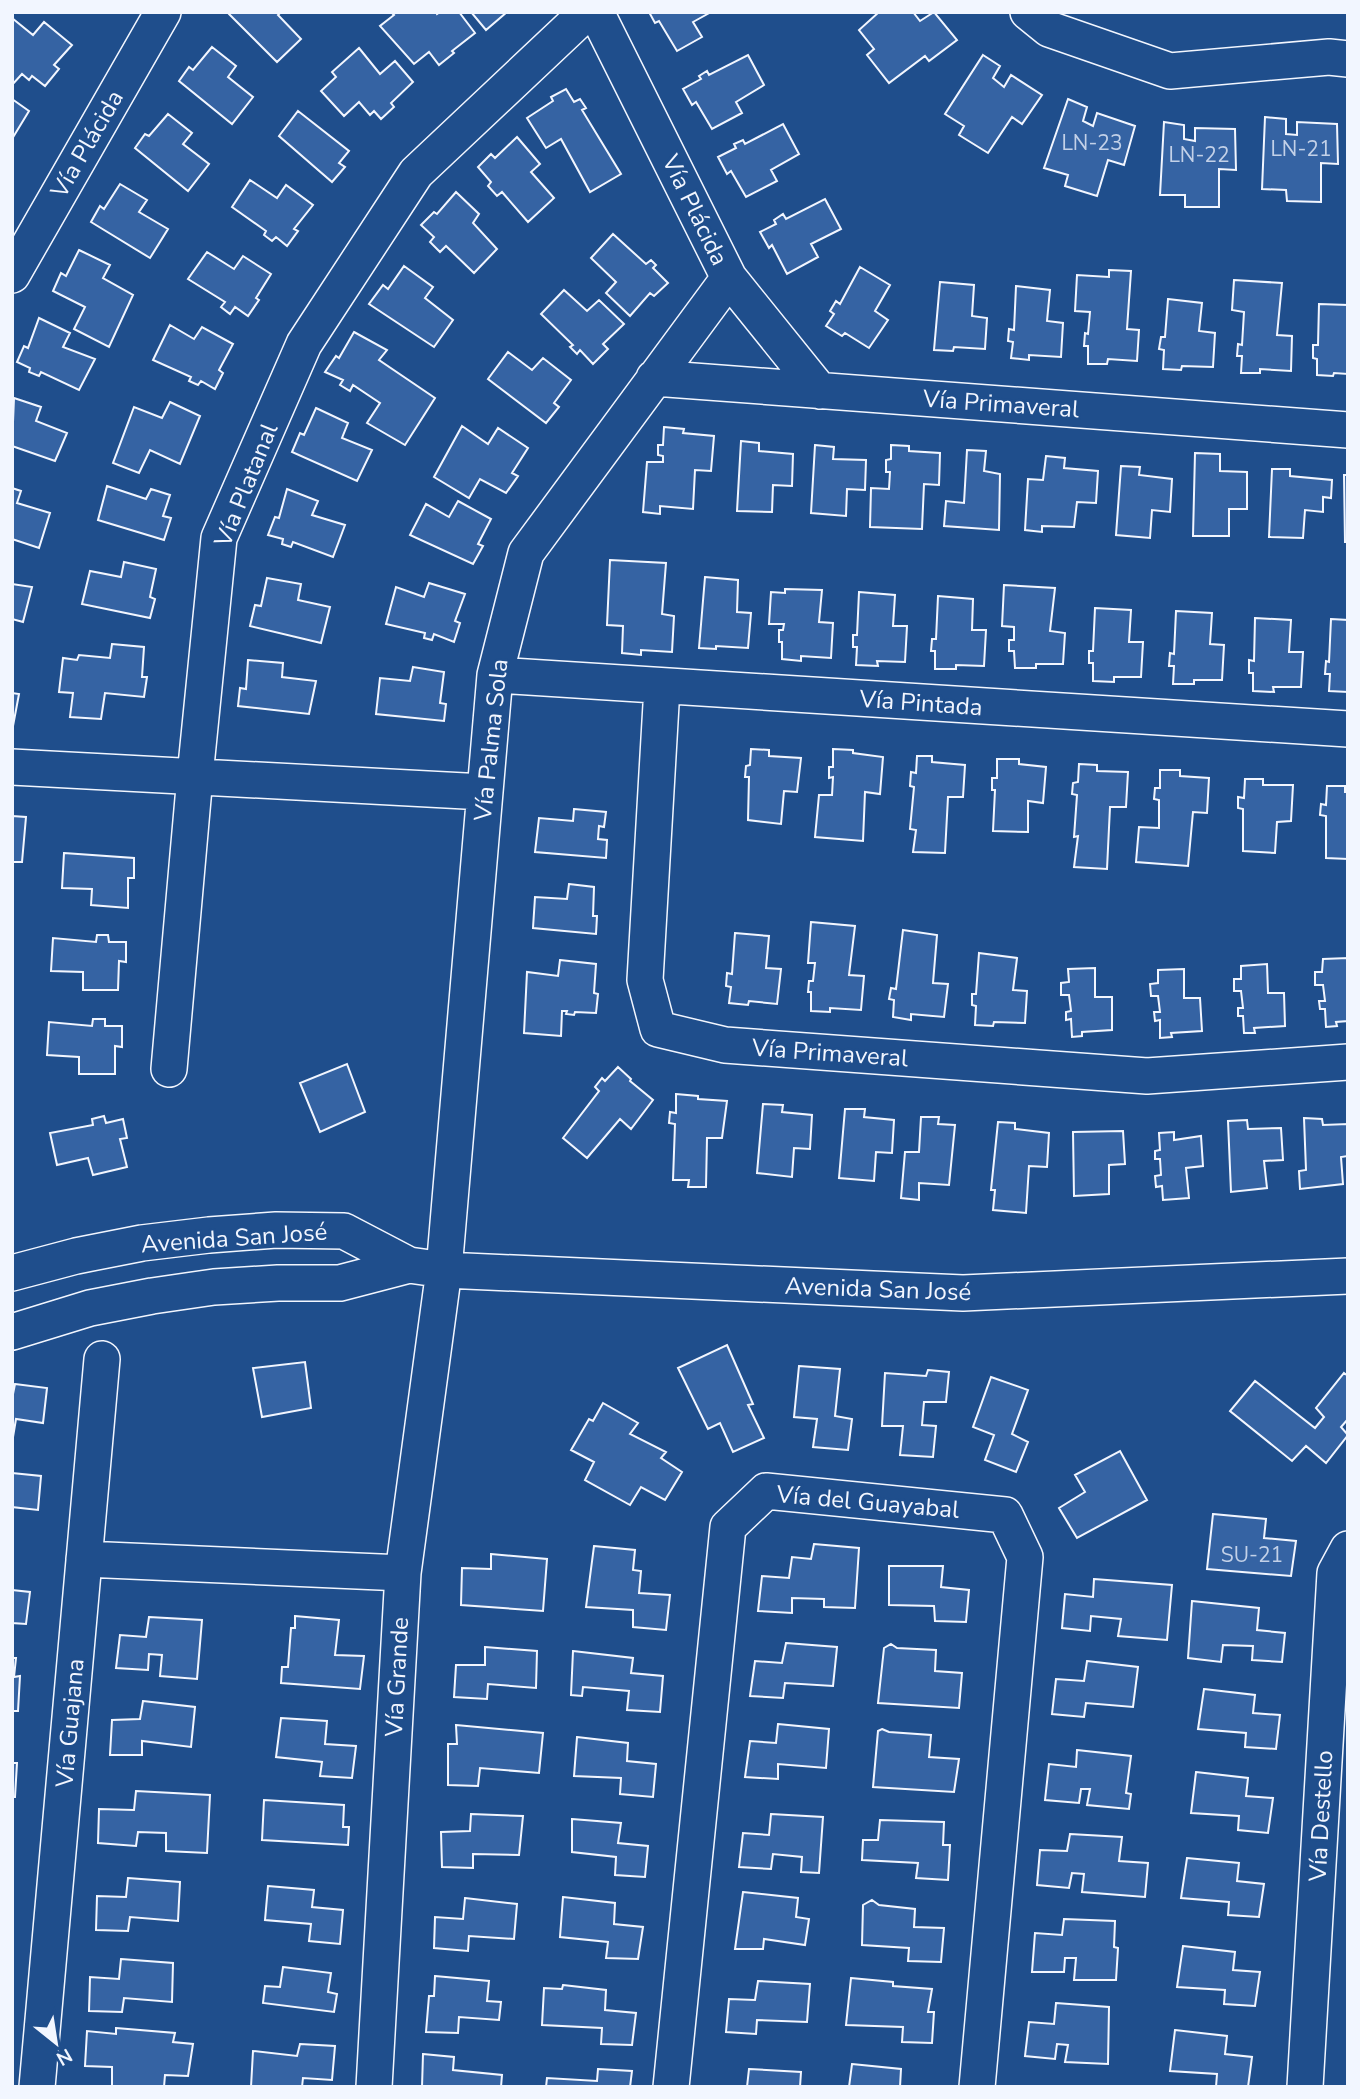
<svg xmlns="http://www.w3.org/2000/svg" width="1360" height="2099" font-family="'Nunito Sans',sans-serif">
	<rect width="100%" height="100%" fill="#1f4e8c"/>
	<path fill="#3563a3" stroke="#f2f6ff" stroke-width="2" d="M230,12H281L278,15L301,39L277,62L229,14Z
		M391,12H436L437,14L440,12H459L475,33L452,51L454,53L439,65L429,52L414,64L380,26L394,15Z
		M471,12H507L486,30Z
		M649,12H711L693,22L702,37L677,51L659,21L655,23Z
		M879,12H913L920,21L934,12L957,40L929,61L925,56L889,83L867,55L874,49L859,30Z
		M12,18L33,35L44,22L72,45L54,65L59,69L45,86L32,76L29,80L22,74L12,85Z
		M212,47L236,66L228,77L253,97L232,124L179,81L189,67L193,70Z
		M359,48L380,74L395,61L413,82L391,103L394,107L381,119L374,111L370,115L359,102L344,116L321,91L336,77L332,72Z
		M748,55L764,85L736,102L742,113L712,129L696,102L692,105L683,89L701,79L699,76L707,71L709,75Z
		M983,55L1000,66L993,78L1004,87L1011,75L1042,95L1022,124L1012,117L988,153L959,135L964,126L945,114Z
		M566,89L574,102L580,99L586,108L582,110L621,174L590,192L561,139L546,148L527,118L553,101L551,97Z
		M12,99L29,111L12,139Z
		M1068,99L1087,107L1083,121L1093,126L1097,113L1135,126L1124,165L1108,160L1097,196L1065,186L1068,175L1044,168Z
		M298,111L349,151L339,163L345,167L332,182L279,136Z
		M168,114L192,133L183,144L209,164L188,191L135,148L145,134L149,136Z
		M1265,117L1286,119V134L1297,135V122L1337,124L1338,164L1321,163V202L1287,201L1286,190L1262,189Z
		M1164,122L1184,125V139L1195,141V128L1235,129L1236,170L1219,169V207H1185V195H1160Z
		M783,124L799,154L771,170L777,181L746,197L731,171L727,174L718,157L736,148L734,144L743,140L745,144Z
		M517,137L540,164L531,172L554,198L528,222L502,192L497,196L488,186L491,182L478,167L491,154L495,158Z
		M250,180L277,198L286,185L313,205L294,229L298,231L287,246L276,237L272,241L264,235L266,231L232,207Z
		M120,184L147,200L139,212L168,229L150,258L91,222L100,206L104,209Z
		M456,192L479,214L473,223L497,249L474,273L446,246L440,252L430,242L434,237L421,225L434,212L437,214Z
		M825,199L841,229L811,244L818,257L787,274L772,245L769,248L760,232L776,224L774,220L783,214L786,219Z
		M613,234L646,264L651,260L656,265L653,268L668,283L654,296L650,293L630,316L606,293L616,282L591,258Z
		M79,250L110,265L103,278L133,295L109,347L74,329L85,307L53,291L61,273L66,276Z
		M207,252L234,269L243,256L271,274L256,298L259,300L248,316L235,307L230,314L221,307L225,302L188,279Z
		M404,266L433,287L425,298L453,320L434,347L369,304L383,285L388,289Z
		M860,267L890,285L875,311L888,320L869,348L845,333L842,336L826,326L834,314L830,311L836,301L840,304Z
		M1109,270L1131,271L1127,329L1139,330L1137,361L1108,359L1107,364H1088V346H1084L1085,333L1088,334L1090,312L1075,311L1077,275L1109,277Z
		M1234,280L1282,283L1277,335L1292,336L1291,371L1260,369V373H1241L1242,356H1237L1238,344L1242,345L1244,312L1232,310Z
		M940,282L974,285L972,316L987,318L985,349L954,347L953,351L934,350Z
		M1016,286L1050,290L1047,321L1063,323L1061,357L1029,355V360L1011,358L1013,342L1008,341L1009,329L1014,330Z
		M564,290L587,311L599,300L624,324L603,344L608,349L593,364L580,350L577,354L570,347L573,345L541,314Z
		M1168,299L1202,303L1199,331L1215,333L1213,367L1182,366L1181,370L1163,369L1164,350L1159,349L1161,337H1165Z
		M1319,304L1348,305V374L1334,373L1333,376L1317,375V359L1313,358V345H1318Z
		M39,318L70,333L63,347L95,359L79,390L41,372L39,376L29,372L30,368L17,362L24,346L28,348Z
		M170,325L194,339L202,327L233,344L219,370L223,373L215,389L201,381L198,385L189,381L191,377L153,360Z
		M354,332L387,350L379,360L435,398L405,445L367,423L380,403L353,385L350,391L340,385L343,380L325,372L336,356L339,358Z
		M508,352L532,370L543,358L571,380L554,403L559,407L546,423L488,379Z
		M14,398L41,407L36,421L67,433L55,461L12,446Z
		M170,402L200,416L180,464L150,450L139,473L113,463L134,407L162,418Z
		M316,408L348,423L342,438L372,450L357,481L292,452L300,433L304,435Z
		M462,426L488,444L498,428L528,448L512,473L518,476L506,493L480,479L469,498L434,477Z
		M664,427L684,429L683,433L714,436L711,471L695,470L693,509L660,506V514L643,512L647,462H663V456L658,455V445H663Z
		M741,441L759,443V451L793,454L792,486L773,485L772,512L737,511Z
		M815,445L834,447L833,459L866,460L865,490L847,489L846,516L811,513Z
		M891,445L909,446V451L940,453L939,485L924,484L922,529L870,527L871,488L889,489L890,472H886V460L891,459Z
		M967,450L986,451L984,471L1000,474L999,530L944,526L946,501L964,503Z
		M1195,453L1220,454V471L1247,472V509H1229V536H1193Z
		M1046,456L1065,458L1064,468L1098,471L1096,503L1077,502L1074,527L1042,526V532L1025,530L1028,479L1043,480Z
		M1121,466L1140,467L1139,475L1172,479L1170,512L1152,510L1150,538L1116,535Z
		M1272,469H1290V476L1332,480L1331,498L1323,497V512L1305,510L1303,538L1269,537Z
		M1344,475H1348V542H1345Z
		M107,486L146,499L151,489L170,495L163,516L171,518L164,540L98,520Z
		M12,488L21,491L17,503L50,513L39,548L12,539Z
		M287,489L318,501L312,515L345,525L333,557L293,542L291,547L282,544L283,539L268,535L275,517L279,518Z
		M458,501L491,519L478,544L483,546L473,564L410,535L426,504L449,517Z
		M610,560L666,563L662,614L674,616L672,652L641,650V655L622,653L623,626L607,625Z
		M124,562L156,569L150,597L155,599L150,618L82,604L90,571L121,577Z
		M705,577L738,580L737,612L751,613L748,648L716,646V649L699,648Z
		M267,578L301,584L298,600L330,607L321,643L250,626L255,605L261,606Z
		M429,583L465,594L455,621L460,623L454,642L434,634L432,640L424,638L425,633L386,624L396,587L424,597Z
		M12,584L32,587L23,622L12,619Z
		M1004,585L1055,588L1050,631L1065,633L1063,664H1036V668H1015L1014,651H1009V640H1014V627L1002,626Z
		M785,589L822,590L819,622L833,623L831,658L801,656V661L782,659V642H779V630H783L784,624H769L771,592L785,593Z
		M859,592L895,595L893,626H907L905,662L877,661L878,666L856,665L857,647H853V635H857Z
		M938,596L973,599L972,630H986L984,666L956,665V669H935V651H931L932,639H936Z
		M1095,608L1131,610L1129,642H1143L1141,677H1114V682L1093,681V663H1089V651H1093Z
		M1176,611L1212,613L1210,644L1224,645L1222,680H1194V684H1173L1174,666H1169L1170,653L1174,654Z
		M1255,618L1291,620L1289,652H1303L1301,687H1273L1274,692L1253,691V673H1249V660L1254,661Z
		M1331,619L1348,620V692L1329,691L1330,674H1325L1326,661L1329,662Z
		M112,644L144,647L142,677H147L144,697L105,693L101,719L70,717L73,693L59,692L63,658L77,660L79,655L110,658Z
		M248,660L283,663L282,677L316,681L309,714L238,706L240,688L246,689Z
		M413,667L444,672L440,703L446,704L444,721L376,714L380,678L410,681Z
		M12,693L19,694L13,726H12Z
		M751,749L769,750V756L801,758L797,792L784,791L781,824L748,820L749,777H745L746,766L750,765Z
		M833,749L853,750V753L883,757L880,794L865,792L863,841L815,837L819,795H832L833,777L829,778V767H833Z
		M917,756H932V762L965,765L963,797H948L945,853L913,852L916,830L910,829L914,787L910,786L911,772L916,773Z
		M997,759H1019V764L1046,767L1043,803L1028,801V832L993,831L995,790H992V778H997Z
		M1079,764L1097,765V771L1128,772L1126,807H1110L1107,869L1074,867L1078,836L1074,837L1077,795L1072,794L1073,783L1078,782Z
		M1160,770H1180V776L1209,778L1207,813L1193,812L1188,866L1136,862L1139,827L1159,828V800L1154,799L1155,788H1160Z
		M1245,779H1263V785H1293L1291,821L1277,822L1275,853L1243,851V809L1238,808V797L1244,798Z
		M1327,786H1345V792H1348V859L1326,858V816L1320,815L1321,804L1326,805Z
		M574,809L606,812L604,827L599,826L598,839L607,840L606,858L535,852L539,818L573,821Z
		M12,816L26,817L22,862H12Z
		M64,853L134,858V878H128V908L91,905L92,889L62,888Z
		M569,884L594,887L593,916H597L596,934L533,928L535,897L567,899Z
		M811,922L855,926L849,975L864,976L861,1010L830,1008V1012L811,1011V992H808L809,981H813L815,963H808Z
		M903,930L937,935L933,983L948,984L944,1017L911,1014V1020L893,1017L894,1000L889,999L891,988L896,989Z
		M735,933L769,936L766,968L781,969L777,1004L749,1001L748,1005L729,1003L731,987L726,986L727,973L732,974Z
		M97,935H108L109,942H126V962L119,961L118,990H83V972L51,971L53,938L96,942Z
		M979,953L1017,958L1013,990L1027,991L1025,1023L994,1022L993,1026L975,1025L976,1006L972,1005V994H976Z
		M1348,958V1021L1336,1022L1337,1026L1326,1027L1325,1009H1320L1319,1001H1325L1323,985H1315V972H1322L1323,959Z
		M560,960L596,964L594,993L598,994L596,1013L575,1012L574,1015L566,1014L567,1011H562L561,1036L524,1033L527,972L558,976Z
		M1267,964L1268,993H1284L1285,1026L1254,1028L1255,1033H1244L1243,1016H1238V1008H1243L1241,991H1234V979H1241V966Z
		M1095,968V997H1112V1030L1082,1032V1036L1072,1037L1071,1019L1066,1020V1012L1071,1011L1069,995H1061V983L1069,982L1068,969Z
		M1184,969V998H1200L1202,1031L1171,1033L1172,1037L1160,1038V1020L1155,1021L1154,1012H1160L1158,996H1151L1150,984L1158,983V970Z
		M93,1019H105V1026H122V1047L115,1046V1074H79V1057L47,1055L49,1022L92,1026Z
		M347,1064L365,1112L320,1132L300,1083Z
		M618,1067L631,1079L630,1081L653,1100L631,1129L620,1119L587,1158L563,1138L599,1091L595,1087L602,1078L605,1081Z
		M676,1094L698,1096V1099L727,1101L722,1138H707L706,1187H688L689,1180H673L675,1124L669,1123L670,1112L676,1113Z
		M763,1104L783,1105L782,1112L812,1115L810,1149L794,1148L792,1177L757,1173Z
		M845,1109H865L864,1117L894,1120L892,1153L876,1152L874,1181L839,1178Z
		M104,1116L106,1123L123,1119L127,1138L120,1139L127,1167L93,1175L88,1158L57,1165L50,1133L93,1125L92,1119Z
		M921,1117H939L938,1124L955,1125L949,1185L919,1183V1200L901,1198L905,1152H919Z
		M1304,1118L1322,1119L1323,1125L1348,1124V1156L1341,1157L1343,1184L1300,1189L1299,1171L1306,1170Z
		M1247,1120L1248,1129L1281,1128L1283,1160L1264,1161L1267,1188L1231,1192L1228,1121Z
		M998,1122L1015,1123V1129L1049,1133L1047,1167L1029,1166L1026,1213L993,1210L995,1190H991Z
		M1123,1131L1125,1164L1109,1165V1194L1074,1196L1073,1132Z
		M1174,1132V1140L1201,1136L1203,1166L1186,1168L1189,1198L1163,1200L1162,1186L1156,1187L1155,1176L1161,1175L1160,1159H1155V1151L1160,1150L1159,1133Z
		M727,1345L753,1404L748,1405L764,1438L733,1452L720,1423L708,1429L678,1368Z
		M305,1362L311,1408L262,1417L253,1368Z
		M799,1366L840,1369L835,1416L852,1419L848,1450L813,1447L817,1419L794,1417Z
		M928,1370L949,1372L946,1402H924L922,1425L936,1426L933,1457L900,1455L903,1426H882L885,1373L926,1376Z
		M1344,1373L1348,1376V1419L1341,1427L1348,1435L1326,1463L1306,1446L1292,1461L1230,1411L1255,1381L1315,1428L1324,1417L1316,1408Z
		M991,1377L1028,1390L1012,1434L1028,1442L1016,1472L985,1460L994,1435L973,1427Z
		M15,1384L47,1388L43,1423L16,1419L13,1437L12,1399Z
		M603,1403L638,1423L630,1434L666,1452L661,1458L682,1472L665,1500L641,1487L630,1505L585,1480L594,1462L571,1450L589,1419L593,1421Z
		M1120,1451L1147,1500L1077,1538L1059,1508L1085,1492L1075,1475Z
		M12,1473L41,1476L38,1510L12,1507Z
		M1213,1514L1266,1519L1264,1538L1296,1541L1291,1576L1207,1569Z
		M814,1544L859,1548L855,1608L824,1607V1599L792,1598V1613L758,1611L762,1576L789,1578L792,1557L811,1559Z
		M594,1546L635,1550L633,1570L641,1571L639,1593L670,1595L666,1630L633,1627V1610L586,1607Z
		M491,1554L547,1559L543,1611L461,1605L462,1568L491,1569Z
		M889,1566H943L941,1587L969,1590L966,1622L935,1621L934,1606L889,1605Z
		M1094,1579L1172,1585L1167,1640L1118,1636L1121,1619L1091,1616L1090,1631L1062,1628L1065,1594L1093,1597Z
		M12,1590L30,1592L26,1624L12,1623Z
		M1192,1601L1259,1608L1257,1630L1285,1633L1282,1662L1252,1660L1253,1646L1223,1645L1221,1662L1188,1658Z
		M295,1616L339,1620L335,1655L364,1656L360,1689L281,1683L282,1667H288L291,1628H295Z
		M149,1617L202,1620L197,1679L160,1676L162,1655L149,1654L148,1670L116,1668L120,1635L146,1637Z
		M786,1643L837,1647L833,1686L785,1683L783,1698L750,1696L755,1661L782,1663Z
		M891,1644L897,1648L936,1650L935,1671L962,1673L959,1708L878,1703L884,1648Z
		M485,1647L537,1651L536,1688L488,1684L487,1699L454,1697L456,1665H485Z
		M573,1651L633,1658L631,1673L663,1676L660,1712L627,1710L629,1691L583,1687L582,1696L571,1695Z
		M12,1658H16L14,1677L20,1676L18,1711H12Z
		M1087,1661L1138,1667L1133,1707L1086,1703L1084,1717L1052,1714L1056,1679L1084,1681Z
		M1204,1689L1255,1695L1253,1713L1280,1715L1276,1749L1245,1747L1246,1733L1198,1729Z
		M143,1701L195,1707L191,1747L142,1741V1755H110L112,1720L140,1719Z
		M281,1718L327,1721L325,1744L356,1746L352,1778L320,1776L322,1762L276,1757Z
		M778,1724L829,1729L826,1768L778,1764V1779L745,1777L750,1741L776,1743Z
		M456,1725L543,1733L539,1773L480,1768L478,1786L448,1785V1744H457Z
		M882,1729L889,1732L931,1735L929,1757L959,1759L954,1792L873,1787L878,1731Z
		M577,1737L628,1743L627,1761L656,1764L653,1797L620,1794L621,1778L574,1776Z
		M1077,1750L1131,1756L1126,1793L1131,1794L1129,1809L1087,1805L1090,1789H1081L1079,1803L1045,1800L1049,1764L1076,1767Z
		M12,1763H17L15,1797H12Z
		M1196,1772L1248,1778L1246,1796L1273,1798L1268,1833L1238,1830L1239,1816L1191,1813Z
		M136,1791L210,1795L207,1853L166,1851V1833L138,1832L136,1846L98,1843L99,1809L134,1810Z
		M264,1800L344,1805L343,1827H349L348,1845L262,1840Z
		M471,1814L523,1816L519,1855L473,1854V1868L442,1867L441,1832L470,1831Z
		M771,1814L823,1817L819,1873L801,1872L802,1857L773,1854L771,1869L739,1867L743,1833L769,1835Z
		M572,1819L621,1823L618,1843L648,1846L645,1877L615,1875L616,1857L572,1852Z
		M880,1820L944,1822L943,1845H950L948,1880L916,1878L918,1863L862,1860L863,1840H878Z
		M1070,1834L1122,1837L1119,1861L1148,1863L1145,1897L1082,1892L1084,1874L1072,1873L1069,1888L1037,1885L1040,1850L1067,1851Z
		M1187,1858L1239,1863L1237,1881L1264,1884L1259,1917L1228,1915L1229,1902L1181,1898Z
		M128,1878L180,1882L178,1921L130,1917L128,1931L96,1930L97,1896L126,1897Z
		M268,1886L314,1890L312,1907L343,1910L340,1944L309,1941L311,1924L265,1920Z
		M743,1892L798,1898L796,1917L809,1919L805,1945L764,1939L763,1949H735Z
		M563,1897L615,1903L614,1924L643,1927L638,1959L606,1958L608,1942L560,1937Z
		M465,1898L517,1904L514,1939L469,1936L468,1951L434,1948L435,1917L463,1919Z
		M872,1900L879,1905L915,1909L914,1927L944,1928L941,1962L908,1961L909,1948L862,1945L863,1905Z
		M1064,1919L1115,1921L1114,1947L1118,1948L1116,1980H1074L1076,1958H1065L1064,1972H1032L1035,1933L1062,1935Z
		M1183,1946L1235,1952L1233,1970L1260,1972L1255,2006L1224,2004L1225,1990L1177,1987Z
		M121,1959L173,1963L172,2002L124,1998L122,2012L89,2011L90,1977L119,1979Z
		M283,1967L331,1973L328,1992L337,1994L334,2012L263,2003L265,1986L280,1987Z
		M435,1976L489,1981L487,2001L501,2002L499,2020L459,2017L458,2033L426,2032L429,1996H434Z
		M851,1978L893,1982V1986L932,1989L928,2012H934L932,2043L902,2042L903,2027L846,2025Z
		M758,1981L810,1984L807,2022L757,2020L756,2034L726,2032L729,1999L755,2000Z
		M563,1985L606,1990L605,2010L636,2013L632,2045L601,2044L602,2028L542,2025L544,1988L562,1989Z
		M1056,2003L1109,2007L1108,2064L1065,2062L1068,2045L1057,2044L1055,2059L1025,2056L1029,2022L1054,2024Z
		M116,2028L175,2033L173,2042L193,2044L188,2076L165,2075L164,2087H112V2067L85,2066L87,2031L116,2034Z
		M1175,2030L1227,2036L1225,2054L1252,2057L1248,2087H1216L1217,2074L1170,2071Z
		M300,2044L335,2046L332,2080L303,2078L302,2087H251L253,2051L297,2056Z
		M423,2054L454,2057L453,2070L502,2075L501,2087H422Z
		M852,2064L901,2069L900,2087H849Z
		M598,2069L632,2071L630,2087H546L547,2078L597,2081Z
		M749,2069L801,2072L800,2087H747Z"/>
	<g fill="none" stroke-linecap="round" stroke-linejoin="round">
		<defs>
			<path id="minor" d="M596,12L729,278L820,391
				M1028,12L1049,29L1170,71L1329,57L1348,59
				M12,275L163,12
				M654,378L1348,430
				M495,675L1348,729
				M662,687L645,980L658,1029L725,1045L1147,1076L1348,1062
				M12,767L484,792
				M169,1069L195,776L219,538L304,344L416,173L587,12
				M12,1273L76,1256L142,1243L209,1235L276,1230L344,1231L409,1265L444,1270L963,1293L1348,1276
				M12,1332L90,1308L152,1296L214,1287L278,1283H340L409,1265
				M84,1559L403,1573
				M37,2087L102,1359
				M374,2087L403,1573L444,1270L495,675L526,553L729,278
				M671,2087L728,1527L766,1491L1005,1515L1025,1557L977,2087
				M1305,2087L1335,1573L1348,1549"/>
		</defs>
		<use href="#minor" stroke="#f2f6ff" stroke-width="38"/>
		<use href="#minor" stroke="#1f4e8c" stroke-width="35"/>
	</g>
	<g text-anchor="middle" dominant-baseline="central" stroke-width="5" stroke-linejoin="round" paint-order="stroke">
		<g font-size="21" fill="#c3d1e8">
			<text x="1092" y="143">LN-23</text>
			<text x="1301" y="149">LN-21</text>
			<text x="1199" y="155">LN-22</text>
			<text x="1252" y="1555">SU-21</text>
		</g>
		<g font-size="24" fill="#f2f6ff" stroke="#1f4e8c">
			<text transform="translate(87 144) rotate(-60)">Vía Plácida</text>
			<text transform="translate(695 210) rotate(64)">Vía Plácida</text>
			<text transform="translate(1001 404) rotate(4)">Vía Primaveral</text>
			<text transform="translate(246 485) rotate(-68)">Vía Platanal</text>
			<text transform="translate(921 703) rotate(4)">Vía Pintada</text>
			<text transform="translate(491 740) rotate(-84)">Vía Palma Sola</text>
			<text transform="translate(830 1053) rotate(4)">Vía Primaveral</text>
			<text transform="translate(234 1238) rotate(-4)">Avenida San José</text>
			<text transform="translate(878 1289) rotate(2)">Avenida San José</text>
			<text transform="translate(868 1502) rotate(5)">Vía del Guayabal</text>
			<text transform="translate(397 1677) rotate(-87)">Vía Grande</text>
			<text transform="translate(70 1723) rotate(-85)">Vía Guajana</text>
			<text transform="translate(1321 1816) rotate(-87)">Vía Destello</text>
		</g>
	</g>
	<rect width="1360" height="2099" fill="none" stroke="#f2f6ff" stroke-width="28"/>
	<g transform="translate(56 2043) rotate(150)" stroke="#1f4e8c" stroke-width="5" paint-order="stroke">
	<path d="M0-5L12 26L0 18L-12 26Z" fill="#f2f6ff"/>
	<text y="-10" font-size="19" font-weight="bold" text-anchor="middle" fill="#f2f6ff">N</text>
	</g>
</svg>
